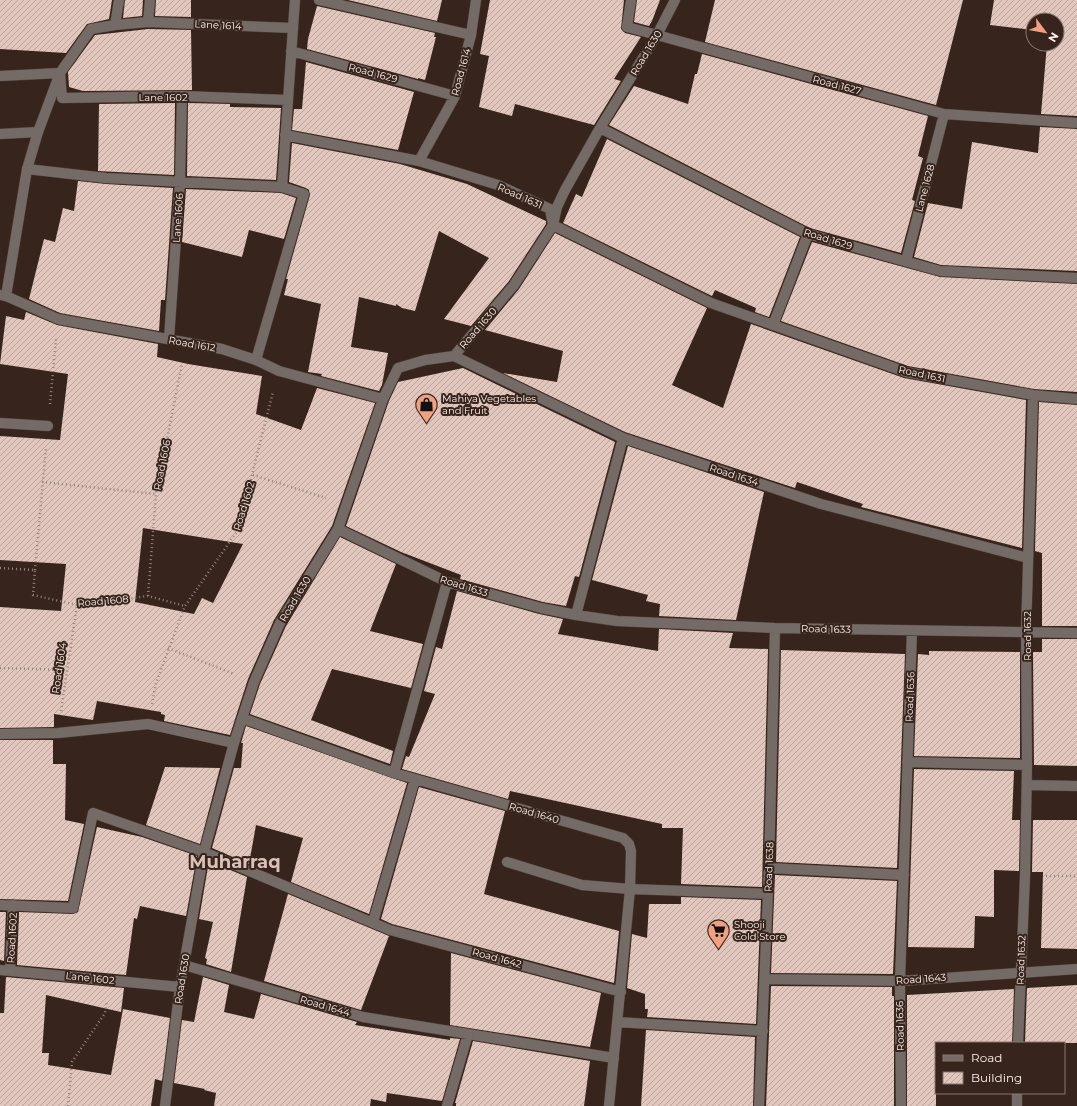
<svg xmlns="http://www.w3.org/2000/svg" width="1077" height="1106" font-family="Montserrat,sans-serif">
	<defs>
		<pattern id="building-hatch" width="6" height="6" patternUnits="userSpaceOnUse"><rect width="6" height="6" fill="#e0c6bc"/><path d="M-1 1l2-2M0 6l6-6M5 7l2-2" fill="none" stroke="#bba69e"/></pattern>
	</defs>
	<rect width="100%" height="100%" fill="#37241c"/>
	<path fill="url(#building-hatch)" fill-rule="evenodd" d="M0,0H112L109,19L87,24L66,53L0,49Z
		M125,0H143L142,16L123,18Z
		M156,0H191V17L155,16Z
		M348,0H442L437,21Z
		M490,0H624L621,29L625,33L641,37L614,79L621,81L594,125L515,104L512,116L479,107L489,56L480,54Z
		M637,0H660L652,21L649,26L634,22Z
		M715,0H963L936,105L705,42Z
		M994,0H1077V116L1041,114L1047,44H1057V20H1033V30L990,25Z
		M317,6L435,33L434,37H436L425,80L418,78V79L307,49L308,39Z
		M148,29L191,30L192,90L83,91L69,87L68,72L95,35Z
		M702,54L928,116L918,156L923,158L912,200L915,201L901,253L810,228L609,125L634,86L688,104L695,74H697Z
		M306,62L414,92L398,150L292,130L294,109H302Z
		M175,103L174,175L98,171L99,104Z
		M188,103L230,104V107L281,108L276,180L187,176Z
		M1040,127L1077,129V271L941,265L914,257L928,203L962,209L972,142L1038,153Z
		M607,139L800,237L769,317L755,312L756,308L715,290L712,296L563,223L576,194L582,197Z
		M292,143L400,164L467,184L546,221V224L509,281L471,326L444,319L489,258L439,231L415,311L402,308L396,304V306L359,297L351,347L388,353L382,385L379,391L321,376L322,374L308,372L321,304L284,295L288,279H286L310,195L309,190L306,188L289,182Z
		M78,181L106,184L173,188L165,300H161L159,331L60,313L29,299L44,239L55,242L63,208L74,211Z
		M186,189L281,193L296,198L284,239L249,230L242,257L182,242Z
		M555,233L707,308L672,385L723,408L751,324L904,378L1026,400L1022,548L861,507L863,504L797,482L795,488L625,432L503,373L557,382L563,351L485,330L519,289Z
		M812,242L940,277L1077,284V392L1034,389L908,366L781,321Z
		M26,312L57,325L158,344L157,357L188,364L262,376L256,414L301,430L317,388L375,403L332,526L274,620L248,679L230,735L164,721L165,715L161,714V712L97,701L93,720L54,714V727L0,728V607L61,611L66,564L0,560V436L60,440L68,374L0,364L6,316L24,320ZM143,528L243,544L213,603L202,598L194,614L135,602Z
		M463,368L615,442L579,577L575,576L566,606L543,602L460,579L461,575L401,552L346,526L389,401L398,382Z
		M1039,402L1077,405V626H1042V553L1035,551Z
		M628,446L764,492L736,620L659,616L660,604L646,601L648,595L592,580Z
		M340,537L396,564L370,631L423,644L411,688L332,669L311,720L393,751L390,764L250,714L260,684L286,626Z
		M457,591L539,614L563,619L558,634L658,651L659,629L733,633L729,648L768,649L762,887L681,884L683,828H662V824L510,791L508,799L402,769L406,756L409,757L435,694L424,691L436,647L442,649Z
		M1042,639H1077V766L1034,765L1033,652H1042Z
		M781,650L905,654L897,868L776,862Z
		M929,651L1020,652V758L914,756L918,654L929,655Z
		M246,726L407,783L369,914L291,882L303,838L256,825L249,864L212,848L234,768H241L243,743H241Z
		M0,740H53V764H66L65,820L84,824L68,901L0,899Z
		M165,767L220,768L200,844L146,825Z
		M914,769L1014,771L1012,820H1020L1019,871L994,870V917L975,916L974,948L908,947Z
		M419,787L505,811L484,894L619,931L614,983L392,924L381,919Z
		M1033,820H1077V949L1041,948L1043,872H1032Z
		M97,827L142,837L197,856L186,916L140,906L137,919L134,918L126,975L17,965L19,912L73,914L78,912Z
		M209,861L247,877L231,972L206,964L207,959L205,958L213,922L199,919Z
		M775,875L897,881L893,974L771,973Z
		M288,894L389,936L361,1010L264,981Z
		M681,897L761,900L756,1024L647,1017L648,1009H645V994L627,988L632,934L647,938L649,904H681Z
		M0,912H6L4,961L0,960Z
		M451,953L601,993L590,1047L450,1025Z
		M6,977L124,988L121,1012L46,995L42,1053H49L48,1065L111,1075L123,1009L170,1018L162,1081L155,1079L151,1106H0V1013H4Z
		M203,977L229,985L224,1012L254,1019L261,994L357,1022L355,1025L450,1040V1038L460,1039L442,1101L387,1093L386,1102L371,1099L370,1106H214L216,1093L204,1090L205,1089L174,1083L182,1020L194,1022Z
		M1077,985V1043H1025L1027,988Z
		M771,986L892,987V996H894V1106H766Z
		M1014,989L1012,1043H936V1106H907V995Z
		M646,1030L755,1037L753,1106H641Z
		M473,1041L590,1061L584,1106H456V1103H455Z"/>
	<g fill="none" stroke-linecap="round" stroke-linejoin="round">
		<defs>
			<path id="lane" d="M319,0L471,35
				M631,0L627,27L657,35
				M148,22L150,0
				M115,25L119,0
				M0,76L60,73
				M6,296L27,169L38,132L60,73L91,29L115,25L148,22L293,28L295,0
				M256,360L304,194L282,187
				M507,862L582,885L630,889
				M0,905L73,908L93,813L204,852
				M468,1034L614,1058"/>
			<path id="street" d="M657,35L944,114L1077,123
				M291,51L455,96
				M60,73L62,98L182,96L288,100
				M600,128L808,234L940,271L1077,278
				M0,134L38,132
				M285,135L419,161L498,185L550,209L553,225L711,303L906,372L1033,395L1077,399
				M419,161L455,96L471,35L476,0
				M27,169L106,178L282,187L293,28
				M906,261L944,114
				M0,295L6,296L58,319L222,349L256,360L279,371L383,399
				M773,325L808,234
				M169,339L180,181L182,96
				M454,356L623,438L821,504L1028,558
				M0,423L48,426
				M338,529L447,582L541,608L576,615L617,621L775,628L1077,633
				M576,615L623,438
				M242,718L394,773L623,838L629,844L631,851L630,889L609,1106
				M0,734L58,733L148,724L234,743
				M907,762L1027,765
				M394,773L447,582
				M1027,785L1077,786
				M204,852L390,930L621,992
				M769,868L904,875
				M630,889L768,894
				M373,922L415,779
				M184,965L363,1017L468,1034L447,1106
				M0,970L180,987
				M10,971L13,905
				M765,979L900,981L1077,969
				M617,1022L763,1031
				M1018,1043L1025,876L1027,765L1026,633L1033,395
				M165,1106L180,987L204,852L234,743L254,682L280,623L338,529L383,399L398,368L425,360L454,356L514,285L553,225L557,207L565,190L600,128L657,35L675,0
				M759,1106L769,868L775,628
				M901,1106L900,981L912,631
				M1017,1106V1093"/>
		</defs>
		<use href="#lane" stroke="#534139" stroke-width="11"/>
		<use href="#street" stroke="#534139" stroke-width="11"/>
		<path stroke="#94847d" stroke-width="2.5" stroke-dasharray="1 3" stroke-linecap="butt" d="M50,404L56,339
			M253,475L326,498
			M42,482L156,494
			M0,568L35,570L33,595L77,605L148,596L185,606
			M35,570L46,447
			M148,596L156,494L182,364
			M168,648L234,674
			M0,668L67,670
			M152,704L156,683L185,606L238,530L273,392
			M61,711L77,605
			M1046,876H1077
			M68,1106L72,1062L105,1013L107,1001"/>
		<use href="#lane" stroke="#746a66" stroke-width="10"/>
		<use href="#street" stroke="#746a66" stroke-width="10"/>
	</g>
	<defs>
		<symbol id="shop-pin" viewBox="-11 -11 22 30"><path d="M0 17L-7.5 6A9.5 9.5 0 1 1 7.5 6Z" fill="#f2a07f" stroke="#37241c"/><path d="M-5-2.5h2.3a2.7 3.5 0 0 1 5.4 0H5L5.5 6h-11ZM-1.5-2.5h3a1.5 2.3 0 0 0-3 0Z" fill="#111"/></symbol>
		<symbol id="supermarket-pin" viewBox="-11 -11 22 30"><path d="M0 17L-7.5 6A9.5 9.5 0 1 1 7.5 6Z" fill="#f2a07f" stroke="#37241c"/><path d="M-6-5.5h2.5l.6 2H6L4.5 2H-2.5L-4.4-4H-6ZM-1.5 3.2a1.3 1.3 0 1 0 .1 0ZM3 3.2a1.3 1.3 0 1 0 .1 0Z" fill="#111"/></symbol>
	</defs>
	<g fill-rule="evenodd">
		<use href="#shop-pin" x="414" y="392" width="25" height="34"/>
		<use href="#supermarket-pin" x="706" y="918" width="25" height="34"/>
	</g>
	<g text-anchor="middle" dominant-baseline="central" stroke-width="4" stroke-linejoin="round" paint-order="stroke">
		<g font-size="10" fill="#fef1eb" stroke="#37241c">
			<text transform="translate(218 25) rotate(3)">Lane 1614</text>
			<text transform="translate(646 53) rotate(-59)">Road 1630</text>
			<text transform="translate(461 72) rotate(-75)">Road 1614</text>
			<text transform="translate(373 73) rotate(15)">Road 1629</text>
			<text transform="translate(837 85) rotate(15)">Road 1627</text>
			<text x="163" y="97">Lane 1602</text>
			<text transform="translate(925 188) rotate(-75)">Lane 1628</text>
			<text transform="translate(520 196) rotate(24)">Road 1631</text>
			<text transform="translate(178 218) rotate(-86)">Lane 1606</text>
			<text transform="translate(828 239) rotate(17)">Road 1629</text>
			<text transform="translate(478 328) rotate(-49)">Road 1630</text>
			<text transform="translate(192 344) rotate(10)">Road 1612</text>
			<text transform="translate(922 374) rotate(12)">Road 1631</text>
			<text transform="translate(162 465) rotate(-79)">Road 1606</text>
			<text transform="translate(734 475) rotate(18)">Road 1634</text>
			<text transform="translate(244 506) rotate(-73)">Road 1602</text>
			<text transform="translate(464 586) rotate(17)">Road 1633</text>
			<text transform="translate(295 599) rotate(-59)">Road 1630</text>
			<text transform="translate(103 601) rotate(-5)">Road 1608</text>
			<text transform="translate(826 629) rotate(1)">Road 1633</text>
			<text transform="translate(1027 636) rotate(-90)">Road 1632</text>
			<text transform="translate(59 668) rotate(-82)">Road 1604</text>
			<text transform="translate(910 697) rotate(-88)">Road 1636</text>
			<text transform="translate(534 813) rotate(16)">Road 1640</text>
			<text transform="translate(769 867) rotate(-88)">Road 1638</text>
			<text transform="translate(12 938) rotate(-87)">Road 1602</text>
			<text transform="translate(497 958) rotate(15)">Road 1642</text>
			<text transform="translate(1021 960) rotate(-88)">Road 1632</text>
			<text transform="translate(90 978) rotate(6)">Lane 1602</text>
			<text transform="translate(182 979) rotate(-81)">Road 1630</text>
			<text transform="translate(921 979) rotate(-4)">Road 1643</text>
			<text transform="translate(325 1006) rotate(16)">Road 1644</text>
			<text transform="translate(900 1026) rotate(-91)">Road 1636</text>
		</g>
		<g font-size="10" fill="#fef1eb" stroke="#37241c" text-anchor="start">
			<text x="442" y="398">Mahiya Vegetables<tspan x="442" dy="12">and Fruit</tspan></text>
			<text x="734" y="924">Shooji<tspan x="734" dy="12">Cold Store</tspan></text>
		</g>
		<g font-size="18" font-weight="bold" fill="#dac1b7" stroke="#37241c">
			<text x="235" y="862">Muharraq</text>
		</g>
	</g>
	<rect x="935" y="1042" width="130" height="52" fill="#37241c" stroke="#87766f"/>
	<rect x="943" y="1055" width="20" height="6" fill="#746a66" stroke="#87766f"/>
	<text x="971" y="1062" font-size="12" fill="#fef1eb">Road</text>
	<rect x="943" y="1072" width="20" height="12" fill="url(#building-hatch)" stroke="#87766f"/>
	<text x="971" y="1082" font-size="12" fill="#fef1eb">Building</text>
	<g transform="translate(1045 32) rotate(122)"><circle r="19" fill="#37241c" stroke="#87766f"/>
	<path d="M0-3L7 15L0 10L-7 15Z" fill="#f2a07f"/>
	<text y="-6" font-size="11" font-weight="bold" text-anchor="middle" fill="#fef1eb">N</text>
	</g>
</svg>
